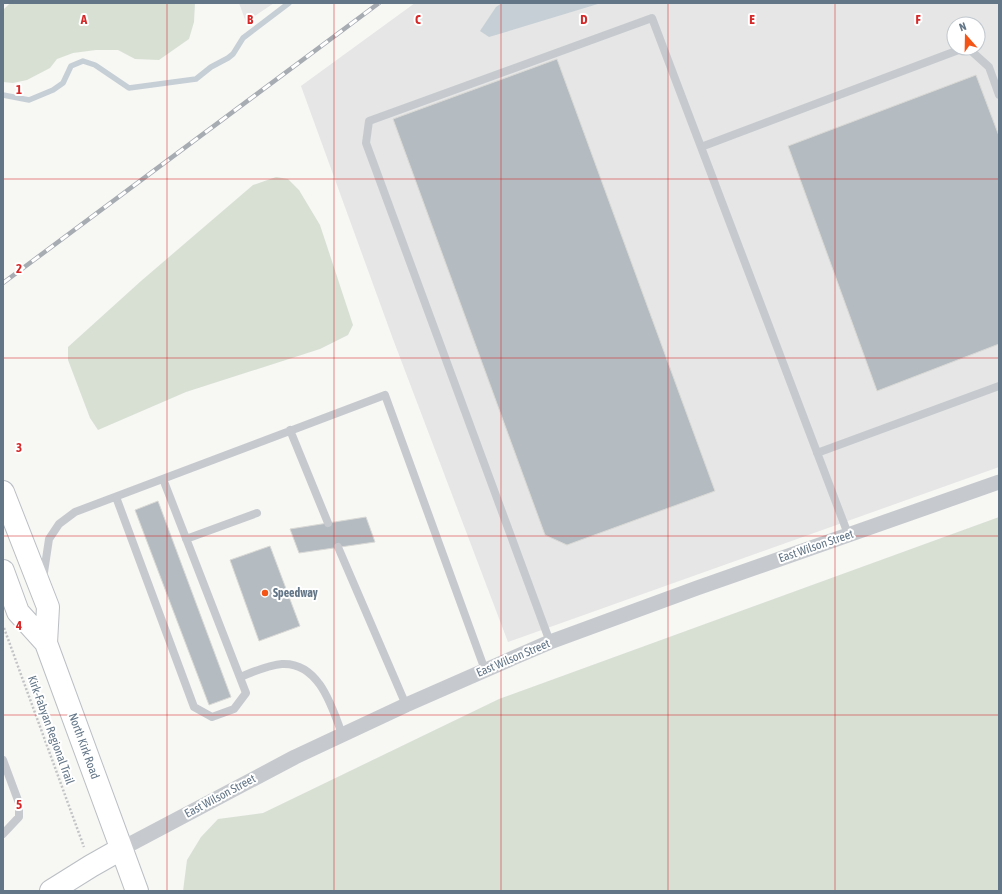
<svg xmlns="http://www.w3.org/2000/svg" width="1002" height="894" font-family="'Asap Condensed',sans-serif">
	<rect width="100%" height="100%" fill="#f7f7f4"/>
	<path fill="#e5e6e5" fill-rule="evenodd" d="M239,3H274L246,22Z
		M415,3H999V467L508,642L393,339L301,86ZM954,24H978V48H954Z"/>
	<path fill="#d8e0d4" d="M10,3H195L194,22L189,39L159,60L135,59L118,50H96L73,53L57,59L50,68L27,80L13,83L3,82V10Z
		M276,177L288,179L299,190L320,225L353,325L348,335L320,349L186,392L98,430L90,418L68,360V347L141,281L253,185Z
		M999,517V891H183L187,860L201,837L218,819L263,813L499,699Z"/>
	<path fill="#c6cfd5" d="M502,3H601L489,37L480,31L496,7Z"/>
	<g fill="none" stroke-linecap="round" stroke-linejoin="round">
		<path stroke="#c6cfd5" stroke-width="5.5" d="M3,95L29,100L53,90L63,83L71,66L83,61L95,65L129,88L196,79L211,67L228,58L233,54L243,38L289,3"/>
	</g>
	<path fill="#b4bbc1" stroke="#d9d9d6" d="M557,59L715,491L567,545L545,535L393,119Z
		M976,75L999,136V344L877,391L788,146Z
		M158,501L231,697L209,705L135,510Z
		M366,517L375,542L299,553L290,529Z
		M270,546L300,626L259,641L230,560Z"/>
	<g fill="none" stroke-linecap="round" stroke-linejoin="round">
		<defs>
			<path id="secondary" d="M3,492L48,607L46,643L137,891
				M3,571L18,612L46,643
				M51,891L91,866L121,849"/>
		</defs>
		<use href="#secondary" stroke="#babfc4" stroke-width="24"/>
		<path stroke="#c2c3c5" stroke-width="2.5" stroke-dasharray="2 2" stroke-linecap="butt" d="M4,628L84,847"/>
		<path stroke="#c6cace" stroke-width="8" d="M968,48L989,67L999,95
			M701,147L964,48
			M290,430L328,523
			M817,453L999,386
			M116,497L194,707L212,717L234,709L246,693L163,479
			M186,539L257,513
			M338,547L406,705
			M43,579L49,539L59,524L75,512L385,395L485,670
			M550,642L366,143L369,121L652,18L848,534
			M240,677C253,672 268,665 282,664C319,662 332,707 342,734
			M3,760L19,803V817L3,834"/>
		<path stroke="#c6cace" stroke-width="15" d="M121,849L295,757L406,705L513,658L550,642L697,588L999,482"/>
		<use href="#secondary" stroke="#fff" stroke-width="22"/>
		<defs>
			<path id="rail" d="M3,283L379,3"/>
		</defs>
		<use href="#rail" stroke="#a6acb2" stroke-width="4.5"/>
		<use href="#rail" stroke="#fff" stroke-width="3" stroke-dasharray="9" stroke-linecap="butt"/>
	</g>
	<path fill="none" stroke="#d62828" stroke-width="1" stroke-opacity="0.55" d="M167,3V891M334,3V891M501,3V891M668,3V891M835,3V891M3,179H999M3,358H999M3,536H999M3,715H999"/>
	<circle fill="#f45517" stroke="#fff" stroke-width="1.5" cx="265" cy="593" r="4"/>
	<g text-anchor="middle" dominant-baseline="central" stroke-width="4" stroke-linejoin="round" paint-order="stroke">
		<g font-size="12" fill="#637688" stroke="#fff">
			<text transform="translate(816 546) rotate(-19)">East Wilson Street</text>
			<text transform="translate(513 658) rotate(-23)">East Wilson Street</text>
			<text transform="translate(51 730) rotate(70)">Kirk-Fabyan Regional Trail</text>
			<text transform="translate(84 746) rotate(70)">North Kirk Road</text>
			<text transform="translate(220 796) rotate(-28)">East Wilson Street</text>
		</g>
		<g font-size="12" font-weight="bold" fill="#637688" stroke="#fff" text-anchor="start">
			<text x="273" y="593">Speedway</text>
		</g>
	</g>
	<g font-size="13" text-anchor="middle" font-weight="bold" fill="#d62828" stroke="#fff" stroke-width="4" stroke-linejoin="round" paint-order="stroke">
		<text x="84" y="24">A</text>
		<text x="250" y="24">B</text>
		<text x="418" y="24">C</text>
		<text x="584" y="24">D</text>
		<text x="752" y="24">E</text>
		<text x="918" y="24">F</text>
		<text x="19" y="94">1</text>
		<text x="19" y="273">2</text>
		<text x="19" y="452">3</text>
		<text x="19" y="630">4</text>
		<text x="19" y="809">5</text>
	</g>
	<rect width="1002" height="894" fill="none" stroke="#637688" stroke-width="8"/>
	<g transform="translate(966 36) rotate(340)"><circle r="19" fill="#ffffff" stroke="#c1c8cf"/>
	<path d="M0-3L7 15L0 10L-7 15Z" fill="#f45517"/>
	<text y="-6" font-size="11" font-weight="bold" text-anchor="middle" fill="#637688">N</text>
	</g>
</svg>
